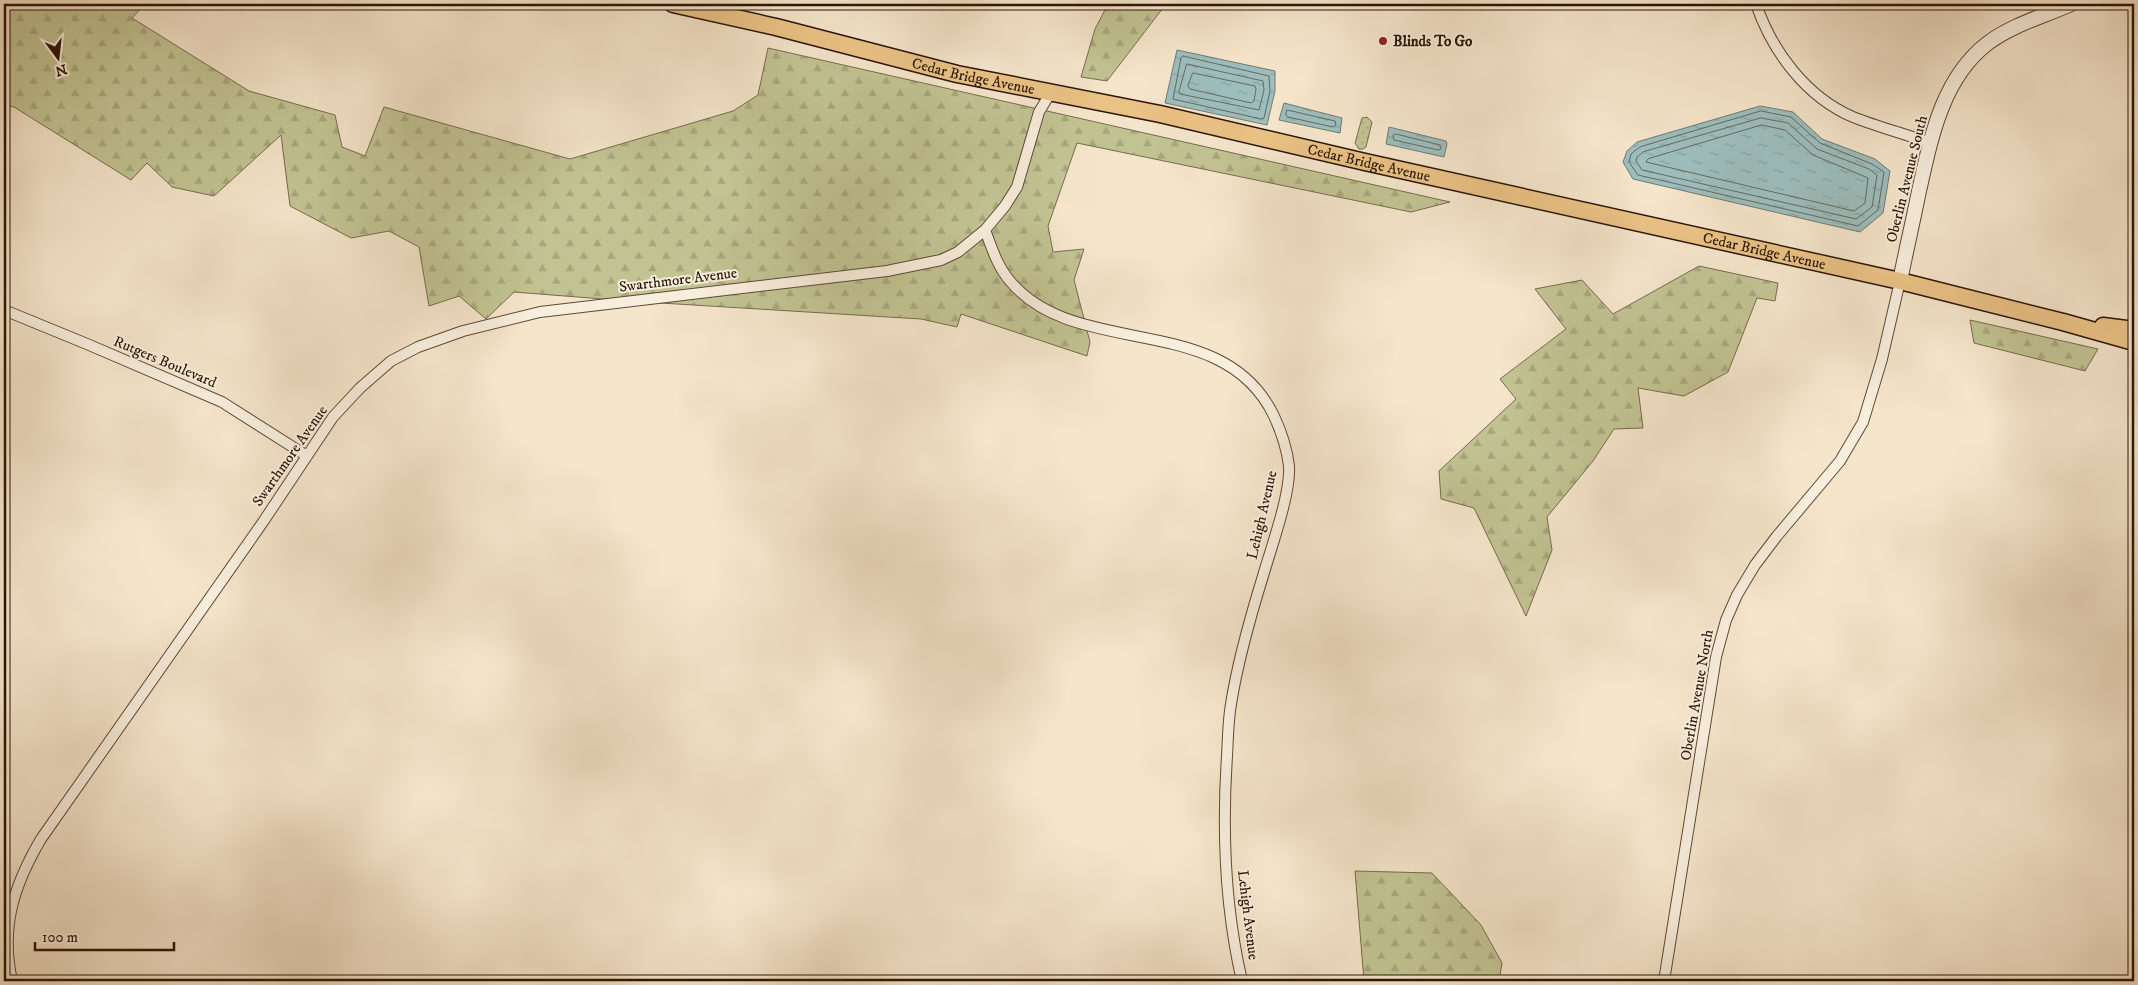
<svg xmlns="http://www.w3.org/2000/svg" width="2138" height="985" font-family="'IM FELL DW Pica',serif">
	<defs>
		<pattern id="grass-dots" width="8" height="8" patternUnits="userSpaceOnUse" patternTransform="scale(1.25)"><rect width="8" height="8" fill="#c2c393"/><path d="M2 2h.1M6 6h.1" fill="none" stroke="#a7a77d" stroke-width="1.8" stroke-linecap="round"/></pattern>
		<pattern id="forest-firs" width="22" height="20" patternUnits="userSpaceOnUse" patternTransform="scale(1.25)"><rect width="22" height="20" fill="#c2c393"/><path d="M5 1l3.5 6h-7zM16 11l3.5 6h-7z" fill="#a7a77d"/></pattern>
		<pattern id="water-ripples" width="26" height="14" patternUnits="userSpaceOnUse" patternTransform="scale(1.25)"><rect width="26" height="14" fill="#9dbebd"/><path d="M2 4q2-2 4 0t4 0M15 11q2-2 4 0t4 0" fill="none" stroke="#87a2a1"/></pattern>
	</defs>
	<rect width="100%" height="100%" fill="#f5e5cb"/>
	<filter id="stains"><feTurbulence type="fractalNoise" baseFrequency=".004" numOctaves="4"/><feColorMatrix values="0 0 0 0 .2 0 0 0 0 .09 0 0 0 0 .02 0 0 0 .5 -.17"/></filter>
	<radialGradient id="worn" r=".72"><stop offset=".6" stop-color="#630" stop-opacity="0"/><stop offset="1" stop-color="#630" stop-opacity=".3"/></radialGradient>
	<path fill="url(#grass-dots)" stroke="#766c4c" d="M1367,117L1372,122L1366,147L1363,149H1359L1355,143L1362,118Z"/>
	<path fill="url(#forest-firs)" stroke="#766c4c" d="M4,4H145L132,18L249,91L335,115L342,147L365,156L384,107L570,159L733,111L758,95L768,48L1450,202L1411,212L1077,143L1048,226L1053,252L1084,249L1074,280L1090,342L1087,356L961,314L957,327L921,319L628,301L514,292L486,319L459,296L429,306L419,247L389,231L351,238L290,206L281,135L214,196L172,187L147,163L131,180L14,107L4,105Z
		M1108,4H1166L1107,81L1081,77L1095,29Z
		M1699,266L1778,283L1775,301L1757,298L1728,372L1684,396L1638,388L1643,428L1614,429L1593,461L1547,517L1552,550L1526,616L1474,508L1441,499L1439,471L1516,399L1500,379L1566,329L1535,289L1582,280L1613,314Z
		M1970,320L2098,349L2085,371L1974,343Z
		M1355,871L1432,873L1481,925L1502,963L1499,981H1364Z"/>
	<path fill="url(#water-ripples)" stroke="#6f7a73" d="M1177,50L1275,71V91L1267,125L1165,103Z
		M1284,103L1342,118L1340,133L1279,120Z
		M1760,106L1793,112L1822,139L1875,159L1890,171L1883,213L1860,232L1633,179L1623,162L1627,151L1637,142Z
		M1389,127L1446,141L1447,144L1444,157L1386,144Z"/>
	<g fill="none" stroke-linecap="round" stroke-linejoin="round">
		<path stroke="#646a61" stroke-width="1" d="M1183,56L1269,76L1270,91L1264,118L1261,119L1173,99L1181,58Z
			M1187,64L1263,81L1264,90L1259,110L1180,94L1179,92Z
			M1193,73L1255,86L1256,89L1254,101L1251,103L1190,89L1188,86Z
			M1287,110L1335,121L1336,125L1333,127L1288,117L1286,115Z
			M1761,111L1791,117L1820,143L1872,164L1884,172L1878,210L1858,226L1638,175L1629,162L1631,154L1640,147Z
			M1761,118L1788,123L1817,149L1869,169L1877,175L1872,207L1856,219L1642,170L1636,161L1637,157L1643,152Z
			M1762,125L1785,130L1813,155L1868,178L1865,203L1854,211L1646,162L1648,159Z
			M1396,134L1440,145L1441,149L1438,150L1394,140L1393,136Z"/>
		<defs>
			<path id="minor" d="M1756,4C1772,51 1806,97 1853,117C1878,127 1905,134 1930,143
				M985,230C992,248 997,266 1010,281C1076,361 1223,309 1274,416C1281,431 1287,449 1289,466C1291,493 1271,548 1263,576C1250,618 1238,660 1231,704C1228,721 1228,739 1227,756C1222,831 1225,908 1242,981
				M4,310L87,344L222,402L307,456
				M12,981C0,927 14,885 41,839L263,522L333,417L360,388L391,361L418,347L463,331L540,312L887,271L941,260L958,252L985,230L1005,206L1017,187L1039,112L1051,92
				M1664,981L1716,657L1726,620L1737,595L1755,565L1777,536L1840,461L1863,422L1882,359L1900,281"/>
			<path id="tertiary" d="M1900,281C1906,251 1913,221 1919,191C1931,138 1942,78 1988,43C2012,25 2044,16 2071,4"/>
			<g id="primary">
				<path id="s1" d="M673,4L776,27L957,74L1160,114L1365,162L1900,281L2063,322L2134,342"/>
				<path d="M2103,326L2134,330"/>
			</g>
		</defs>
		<use href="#minor" stroke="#5d4936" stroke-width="12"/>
		<use href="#tertiary" stroke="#5d4936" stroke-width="16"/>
		<use href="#primary" stroke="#2a1505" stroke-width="19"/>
		<use href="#minor" stroke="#f8eedd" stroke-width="10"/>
		<use href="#tertiary" stroke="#f8eedd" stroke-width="14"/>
		<use href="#primary" stroke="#eac286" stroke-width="16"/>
	</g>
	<circle fill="#8f2418" stroke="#f8eedd" stroke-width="2" cx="1383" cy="41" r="5"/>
	<g text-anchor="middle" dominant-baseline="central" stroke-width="4" stroke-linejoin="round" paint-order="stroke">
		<g font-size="15" font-weight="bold" fill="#2a1505" stroke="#f8eedd" text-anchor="start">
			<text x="1393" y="41">Blinds To Go</text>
		</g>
		<g font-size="15" fill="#2a1505" stroke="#f8eedd">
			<text stroke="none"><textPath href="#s1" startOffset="309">Cedar Bridge Avenue</textPath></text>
			<text stroke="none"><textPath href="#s1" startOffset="714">Cedar Bridge Avenue</textPath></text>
			<text transform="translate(1907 179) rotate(-76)">Oberlin Avenue South</text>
			<text stroke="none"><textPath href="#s1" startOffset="1119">Cedar Bridge Avenue</textPath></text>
			<text transform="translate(678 280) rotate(-7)">Swarthmore Avenue</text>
			<text transform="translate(165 362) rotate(23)">Rutgers Boulevard</text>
			<text transform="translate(290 456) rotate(-55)">Swarthmore Avenue</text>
			<text transform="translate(1262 515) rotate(-77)">Lehigh Avenue</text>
			<text transform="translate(1697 695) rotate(-80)">Oberlin Avenue North</text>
			<text transform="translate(1248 915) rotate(83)">Lehigh Avenue</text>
		</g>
	</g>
	<rect width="2138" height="985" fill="none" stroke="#f5e5cb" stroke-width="20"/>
	<rect x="5" y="5" width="2128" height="975" fill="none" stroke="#2a1505" stroke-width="2.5"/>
	<rect x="10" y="10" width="2118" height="965" fill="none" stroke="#2a1505"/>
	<g transform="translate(58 58) rotate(165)" stroke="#f8eedd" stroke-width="4" paint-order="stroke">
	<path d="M0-4L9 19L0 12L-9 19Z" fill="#2a1505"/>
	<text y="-8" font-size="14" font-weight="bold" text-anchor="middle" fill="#2a1505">N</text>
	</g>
	<path d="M35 942v8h139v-8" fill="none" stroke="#2a1505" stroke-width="2.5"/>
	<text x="42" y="942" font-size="15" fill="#2a1505" stroke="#f8eedd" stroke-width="4" paint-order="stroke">100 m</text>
	<rect width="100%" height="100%" filter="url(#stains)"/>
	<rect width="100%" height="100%" fill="url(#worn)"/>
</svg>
